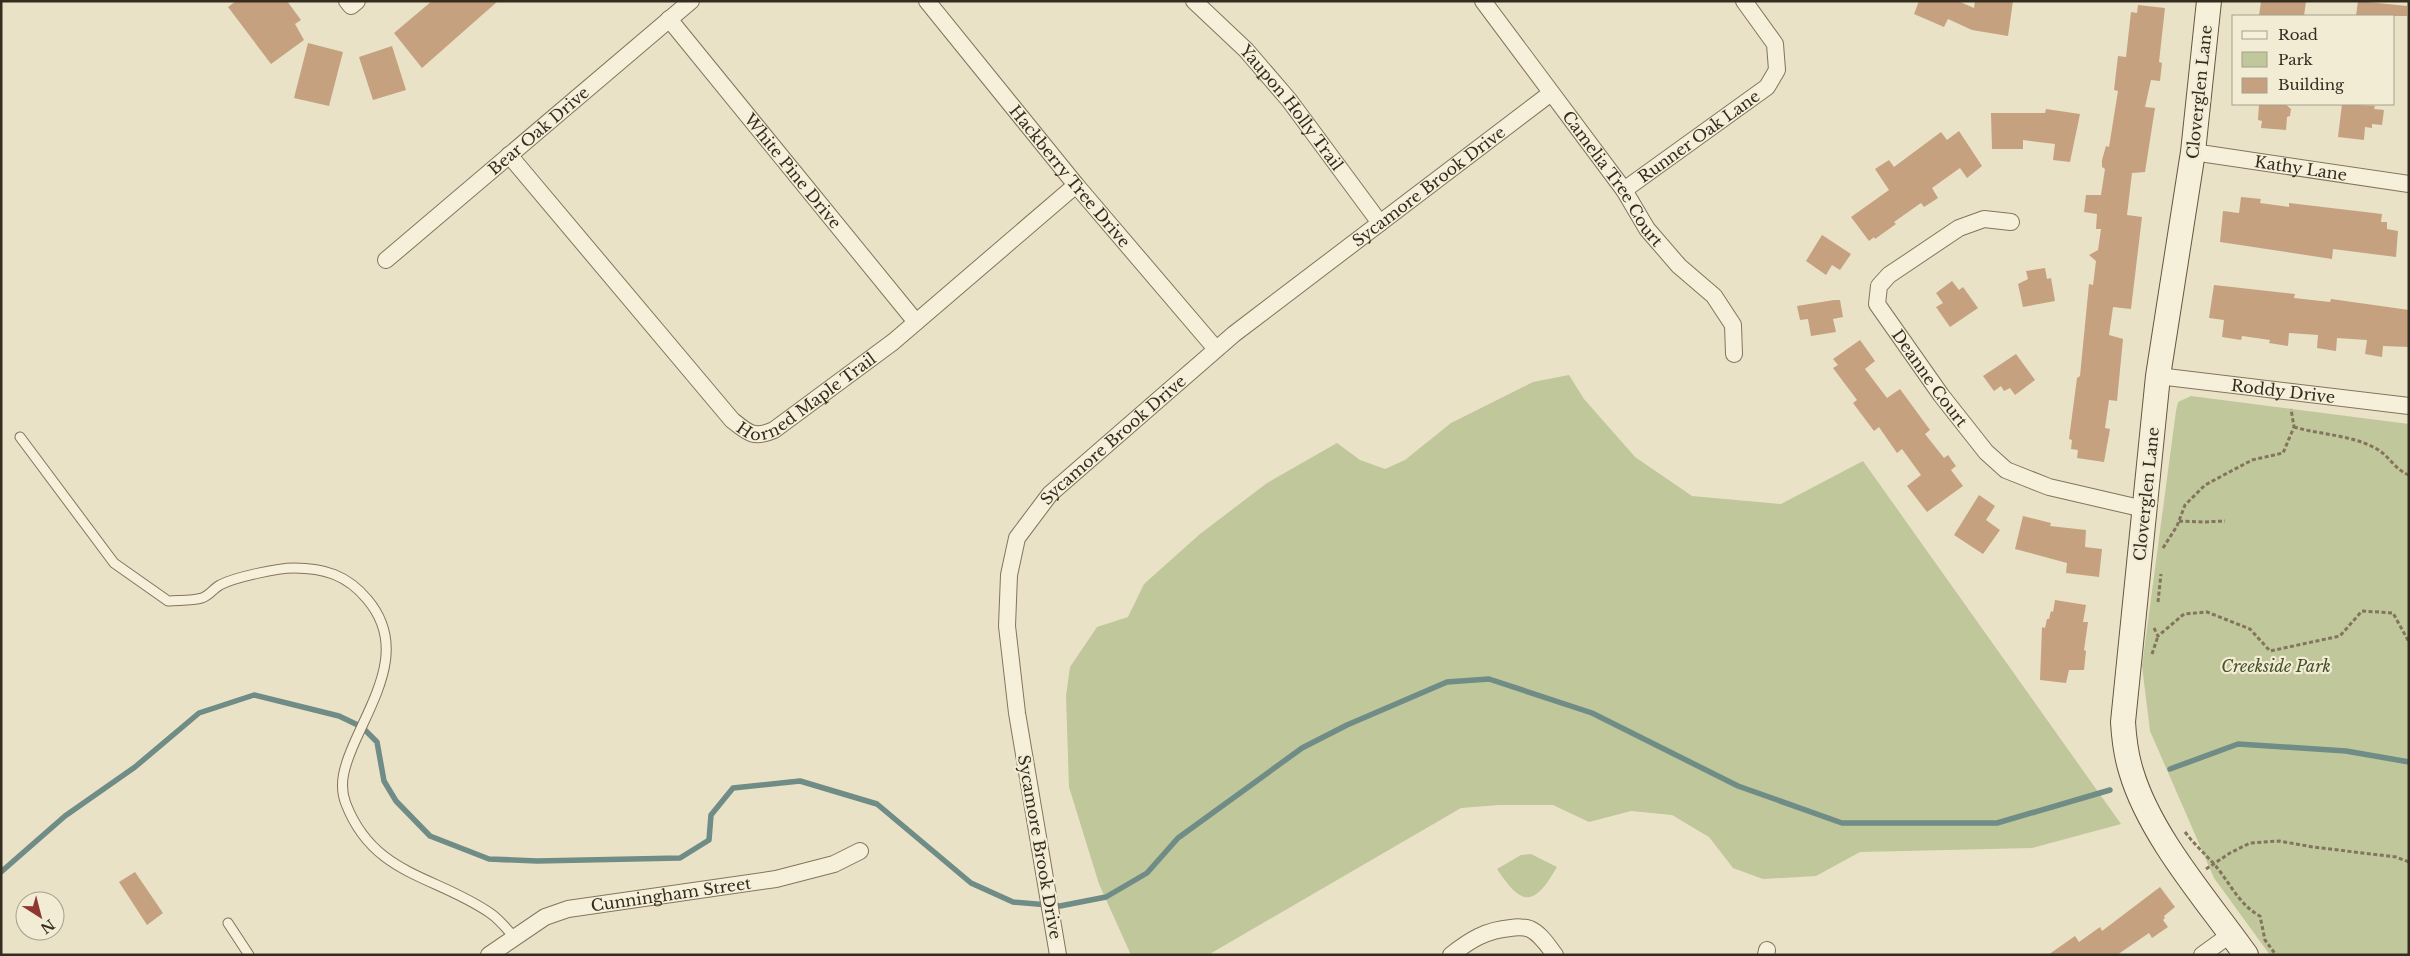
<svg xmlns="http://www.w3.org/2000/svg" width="2410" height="956" font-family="'Libre Baskerville',serif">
	<rect width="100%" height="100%" fill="#eae2c6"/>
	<path fill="#bfc79b" d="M1569,375L1584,399L1635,457L1692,496L1781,504L1863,461L2121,824L2032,848L1860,852L1816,876L1763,879L1733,868L1709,837L1672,815L1631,811L1589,822L1553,805H1499L1461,808L1208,955H1131L1099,884L1069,787L1066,696L1070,667L1097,627L1128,617L1144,584L1200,534L1267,483L1337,443L1360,460L1385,469L1405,460L1451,423L1533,382Z
		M2191,396L2409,424V955H2270L2214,878L2150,731L2142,666L2176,411L2178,402Z
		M1531,854L1557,867C1534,907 1522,907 1497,869L1521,855Z"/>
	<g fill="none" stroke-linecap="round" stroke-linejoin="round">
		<path stroke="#6f8c86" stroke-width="5.5" d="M2170,769L2238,744L2346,751L2409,762
			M1,872L65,816L135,767L199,713L254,695L339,716L362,727L377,742L384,781L396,801L430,836L489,859L537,861L680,858L709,840L711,815L733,788L800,781L877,804L971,883L1013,902L1060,906L1106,897L1147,873L1178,838L1302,748L1347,725L1447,682L1489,679L1592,713L1738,786L1842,823H1997L2110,790"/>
	</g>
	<path fill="#c5a180" d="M236,1H287L301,20L295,24L304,40L271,64L228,7Z
		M432,1H498L422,68L394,33Z
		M1919,1H1958L1974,8L1975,1H2013L2008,36L1972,30L1948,19L1944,27L1914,14Z
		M2261,1H2306L2304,16H2259Z
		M2358,1L2407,6V16H2356Z
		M2138,5L2165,8L2159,62L2162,63L2160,81L2151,80L2145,107L2155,108L2145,172L2132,173L2127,215L2142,217L2131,309L2113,307L2109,335L2123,339L2117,401L2109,400L2105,428L2110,429L2104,462L2077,458L2078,450L2071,449L2072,440L2069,439L2077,378L2080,376L2089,284L2093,285L2096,261L2089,255L2098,250L2101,229H2096L2097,214L2084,212L2086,195H2101L2105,169L2102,167V160L2106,146L2109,147L2118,91L2114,90L2118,56L2126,57L2131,12L2137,13Z
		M308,43L343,52L329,106L294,98Z
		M392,46L406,90L373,100L359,57Z
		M2259,104H2285L2291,109L2290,116L2287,117L2286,130L2261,128L2262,121L2258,120Z
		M2342,104L2375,106L2374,109L2384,110L2382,125L2372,124V128L2365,127L2364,140L2338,137Z
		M2046,109L2080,114L2070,162L2053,160L2055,144L2023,140V149H1992L1991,113H2045Z
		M1959,131L1982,166L1967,178L1960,168L1932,188L1938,198L1924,207L1921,203L1894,222L1896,224L1875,239L1874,237L1869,241L1851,217L1889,190L1875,169L1889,160L1894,167L1941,132L1947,140Z
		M2241,197L2261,199L2260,203L2289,207V203L2382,214L2381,222H2387V229L2398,231L2396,257L2333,249L2332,259L2220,242L2223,211L2239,213Z
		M1822,235L1851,254L1840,270L1832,265L1826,275L1806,261Z
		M2045,268L2047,279L2051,278L2055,301L2023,307L2018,284L2028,279L2026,271Z
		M1952,281L1959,290L1963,287L1978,308L1950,327L1936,307L1943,303L1936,293Z
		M2214,285L2295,294L2294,298L2330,302L2331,299L2409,310V347L2383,346L2382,357L2365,354L2367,340L2337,338L2336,351L2317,348L2318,335L2289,333L2288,346L2269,343L2270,340L2242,336L2241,340L2222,337L2224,320L2209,318Z
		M1834,300H1840L1843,317L1833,319L1836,332L1811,336L1808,319L1800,320L1797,306Z
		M1860,340L1875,361L1865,369L1887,398L1900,389L1930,430L1925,434L1944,458L1948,455L1956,466L1951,470L1963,486L1927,512L1907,486L1921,475L1902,449L1897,453L1879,427L1874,431L1853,403L1857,400L1833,368L1838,365L1833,359Z
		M2016,354L2035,380L2015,395L2010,388L2004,391L2001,386L1994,391L1983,376Z
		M1979,495L1995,506L1986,520L2000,530L1983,554L1954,535Z
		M2023,516L2051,523L2050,526L2086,530L2085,547L2102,549L2099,577L2066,573L2067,563L2015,549Z
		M2055,600L2086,605L2083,622H2088L2084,650L2086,651L2084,670H2069L2066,683L2040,680L2042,627L2045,628L2047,619H2049L2051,611L2053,612Z
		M135,872L163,913L147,925L119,882Z
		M2160,887L2175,907L2164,916L2165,918L2163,920L2168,927L2152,938L2149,933L2117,955H2048L2075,936L2079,942L2100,927L2102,931Z"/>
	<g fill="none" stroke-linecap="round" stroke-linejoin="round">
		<defs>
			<path id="lane" d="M20,437L114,563L168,601C178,600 192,601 202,598C209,596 214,588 220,585C235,577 278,568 294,568C324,568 347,575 367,599C408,647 374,697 353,746C345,765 338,784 346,804C374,876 435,875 490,913C499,919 507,929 514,937
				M228,923L249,955"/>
			<g id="street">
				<path d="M347,1L351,6L357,1"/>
				<path id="s1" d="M927,1L1076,185L1216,349"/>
				<path id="s2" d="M1194,1L1246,50L1289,100L1380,223"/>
				<path id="s3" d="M1483,1L1624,190L1647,229L1679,266L1714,296L1733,325L1734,354"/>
				<path id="s4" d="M669,19L916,322"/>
				<path id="s5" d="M2193,152L2409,184"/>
				<path id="s6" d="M509,155L732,420C748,433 754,439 774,430L893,342L1076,185"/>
				<path id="s7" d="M1624,190L1767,87L1777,70L1775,44L1744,1"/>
				<path id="s8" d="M2011,222L1984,219L1959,228L1889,275L1879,286L1877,304L1941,395L1986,452L2006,470L2049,487L2144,509"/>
				<path id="s9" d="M386,260L691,1"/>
				<path id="s10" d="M2158,376L2409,406"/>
				<path id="s11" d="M489,955L545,917L568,909L776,879L834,864L860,851"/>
				<path id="s12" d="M1058,955L1017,713L1007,626L1009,575L1017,538L1050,494L1234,334L1551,93"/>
				<path d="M1451,955C1470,940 1486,930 1511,928C1516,927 1525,927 1530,929C1541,934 1548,946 1555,955"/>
				<path d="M1766,955L1767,950"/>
				<path d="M2202,955L2231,934"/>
			</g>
			<path id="secondary" d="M2209,1L2193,152L2158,376L2123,722C2124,739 2126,755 2131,771C2150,836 2207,900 2246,955"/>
		</defs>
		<use href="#lane" stroke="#84745e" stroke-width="11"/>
		<use href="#street" stroke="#84745e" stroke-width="18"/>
		<use href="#secondary" stroke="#665641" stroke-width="26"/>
		<path stroke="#84745e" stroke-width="3" stroke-dasharray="4 2.5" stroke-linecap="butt" d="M2294,427C2321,435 2356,435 2380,451C2390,458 2396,470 2409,475
			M2179,521L2203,522L2225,521
			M2163,548L2177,526L2185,505L2205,485L2252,460L2283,453L2294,427L2291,409
			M2158,602L2161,574
			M2154,628L2158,636L2184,614L2207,612L2250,629L2270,651L2340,636L2362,611L2393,613L2409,642
			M2152,654L2158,636
			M2185,832C2194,844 2204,853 2214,864C2229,881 2239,905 2260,916L2265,940L2276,955
			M2206,869L2230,853L2250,843L2279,841L2313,847L2396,857L2409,862"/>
		<use href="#lane" stroke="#f6efd9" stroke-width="9"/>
		<use href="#street" stroke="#f6efd9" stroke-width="16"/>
		<use href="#secondary" stroke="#f6efd9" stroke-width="24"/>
	</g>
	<g text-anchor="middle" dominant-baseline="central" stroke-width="4.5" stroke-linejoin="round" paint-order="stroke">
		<g font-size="16" fill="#352c20" stroke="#f2ecd5">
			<text transform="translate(2199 92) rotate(-84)">Cloverglen Lane</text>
			<text stroke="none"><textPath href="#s2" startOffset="145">Yaupon Holly Trail</textPath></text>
			<text stroke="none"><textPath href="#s9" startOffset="200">Bear Oak Drive</textPath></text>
			<text stroke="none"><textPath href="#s7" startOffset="92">Runner Oak Lane</textPath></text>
			<text stroke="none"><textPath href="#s5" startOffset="109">Kathy Lane</textPath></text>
			<text stroke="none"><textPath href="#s4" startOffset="196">White Pine Drive</textPath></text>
			<text stroke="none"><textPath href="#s1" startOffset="226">Hackberry Tree Drive</textPath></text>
			<text stroke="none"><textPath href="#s3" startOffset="220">Camelia Tree Court</textPath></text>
			<text stroke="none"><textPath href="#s12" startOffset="965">Sycamore Brook Drive</textPath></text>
			<text stroke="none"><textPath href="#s8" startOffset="262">Deanne Court</textPath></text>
			<text stroke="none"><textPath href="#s6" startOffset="436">Horned Maple Trail</textPath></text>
			<text stroke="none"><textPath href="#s10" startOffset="126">Roddy Drive</textPath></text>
			<text stroke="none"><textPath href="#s12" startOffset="560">Sycamore Brook Drive</textPath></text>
			<text transform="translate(2146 494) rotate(-84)">Cloverglen Lane</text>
			<text transform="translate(1040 847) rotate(80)">Sycamore Brook Drive</text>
			<text stroke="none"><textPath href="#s11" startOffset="196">Cunningham Street</textPath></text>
		</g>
		<g font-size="16" font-style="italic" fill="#435029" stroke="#f2ecd5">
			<text x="2276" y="666">Creekside Park</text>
		</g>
	</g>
	<rect width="2410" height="956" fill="none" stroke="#352c20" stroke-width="5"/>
	<rect x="2232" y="15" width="162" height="90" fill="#f2ecd5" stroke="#a69f8d"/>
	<rect x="2242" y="31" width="25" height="8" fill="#f6efd9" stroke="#a69f8d"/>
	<text x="2278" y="40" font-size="15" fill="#352c20">Road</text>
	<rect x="2242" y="52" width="25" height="15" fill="#bfc79b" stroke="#a69f8d"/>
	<text x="2278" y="65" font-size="15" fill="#352c20">Park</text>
	<rect x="2242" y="78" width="25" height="15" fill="#c5a180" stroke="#a69f8d"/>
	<text x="2278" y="90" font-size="15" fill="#352c20">Building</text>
	<g transform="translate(40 916) rotate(144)"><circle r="24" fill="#f2ecd5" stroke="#a69f8d"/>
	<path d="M0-4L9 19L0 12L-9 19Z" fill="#8d3933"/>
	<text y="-8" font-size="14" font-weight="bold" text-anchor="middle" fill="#352c20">N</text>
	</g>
</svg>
